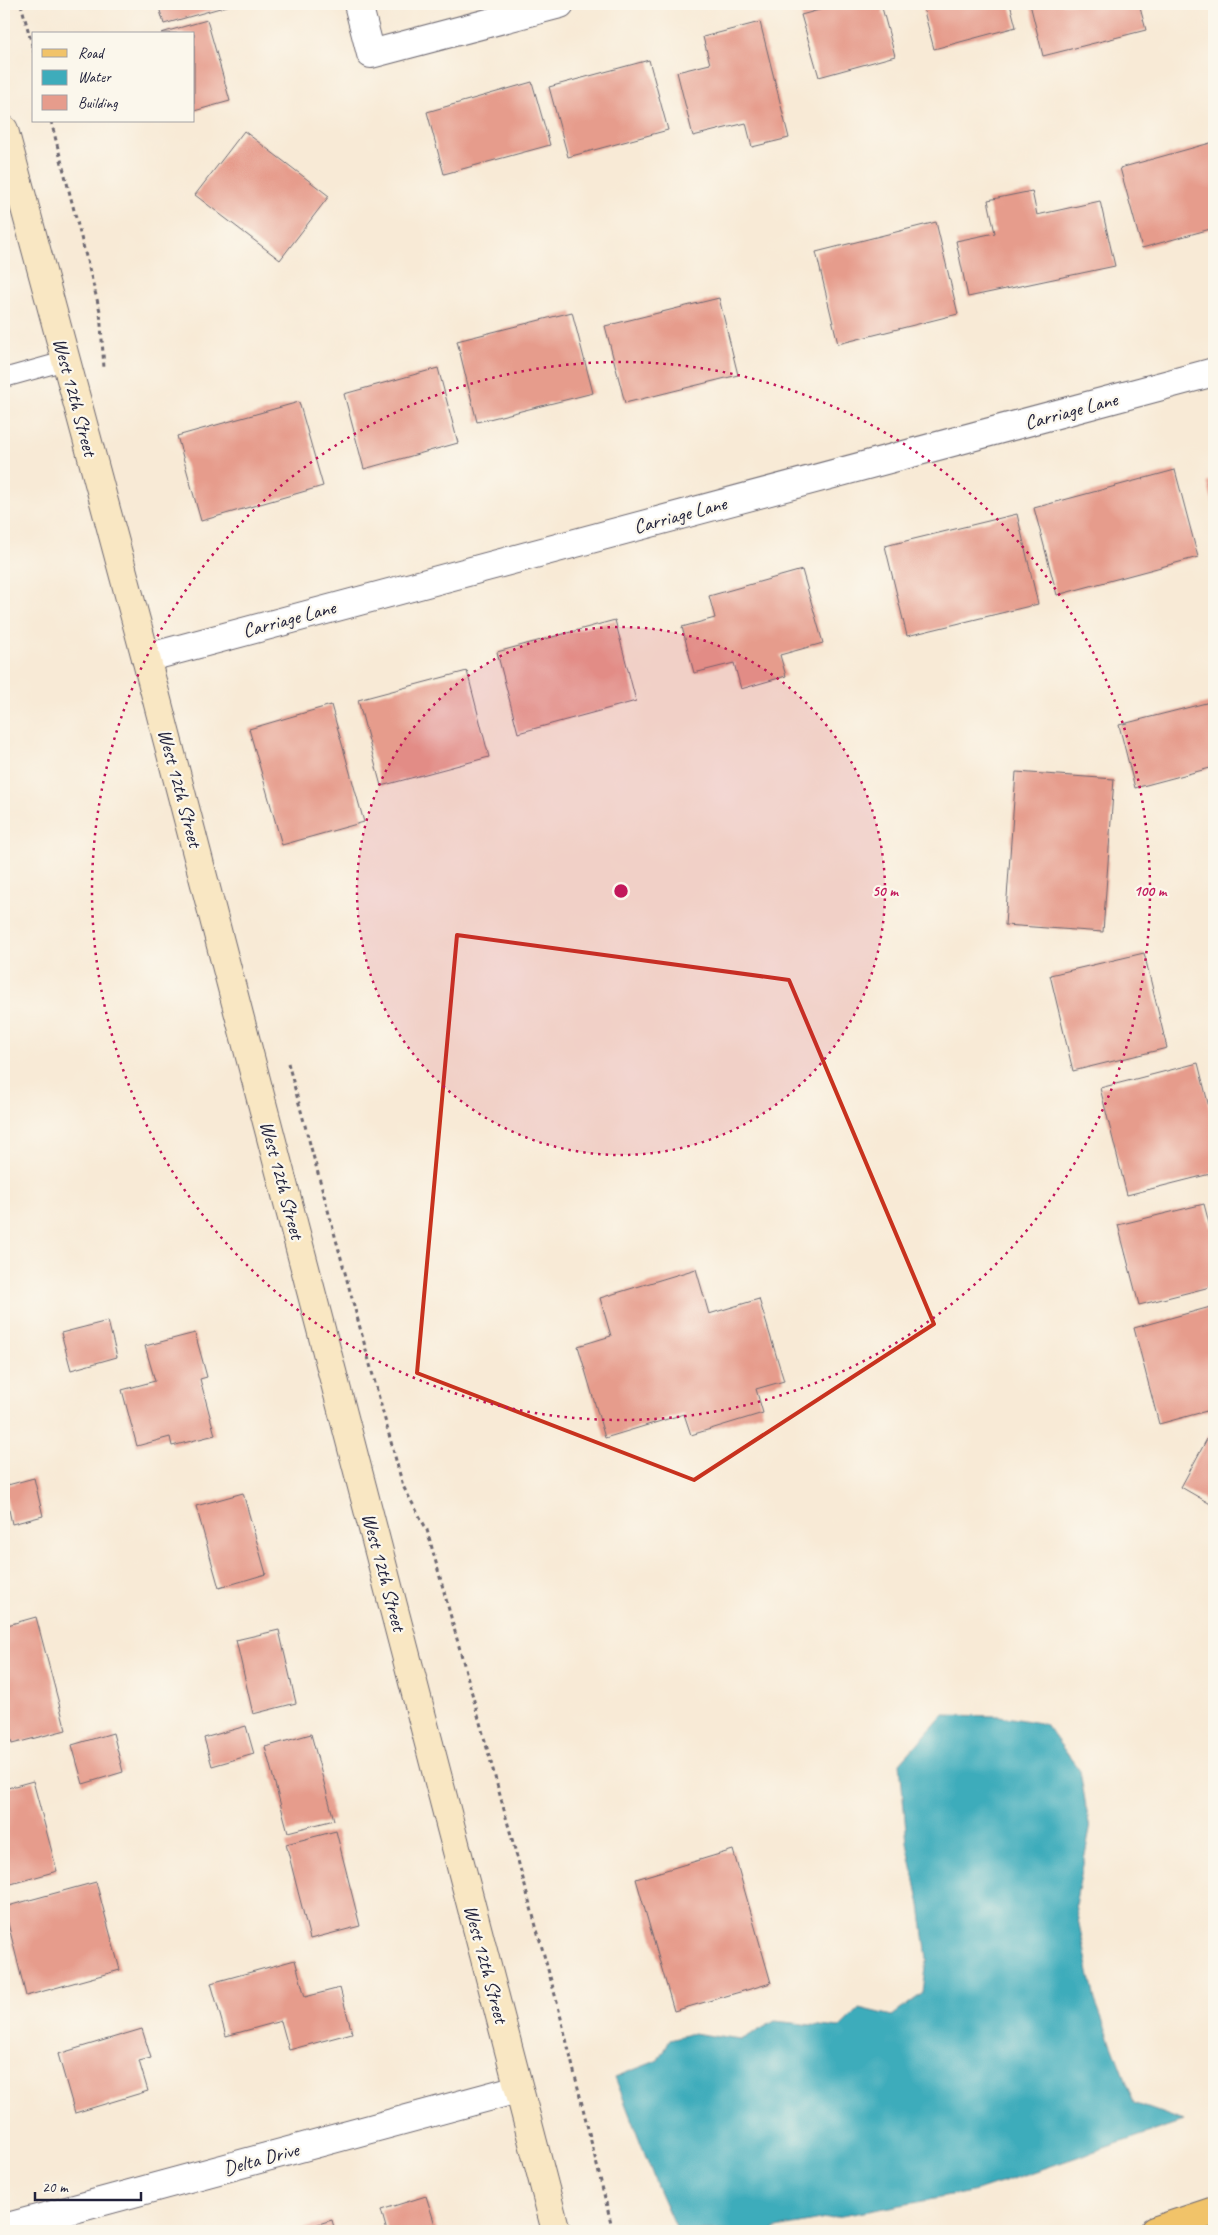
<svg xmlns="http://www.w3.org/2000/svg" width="1218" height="2235" font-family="Caveat,sans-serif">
	<rect width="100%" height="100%" fill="#fbf7ec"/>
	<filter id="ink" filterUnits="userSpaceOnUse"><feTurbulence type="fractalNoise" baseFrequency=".02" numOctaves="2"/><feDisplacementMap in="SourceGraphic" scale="10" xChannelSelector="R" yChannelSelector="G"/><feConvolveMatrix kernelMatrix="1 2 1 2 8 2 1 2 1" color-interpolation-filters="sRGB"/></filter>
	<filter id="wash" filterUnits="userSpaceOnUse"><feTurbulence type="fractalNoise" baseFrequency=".0096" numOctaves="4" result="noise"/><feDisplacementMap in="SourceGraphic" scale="20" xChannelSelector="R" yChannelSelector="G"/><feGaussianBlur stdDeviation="1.12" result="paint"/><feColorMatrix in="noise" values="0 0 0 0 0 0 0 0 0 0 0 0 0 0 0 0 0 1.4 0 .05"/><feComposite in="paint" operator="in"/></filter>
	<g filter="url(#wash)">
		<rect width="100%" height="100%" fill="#f8ead6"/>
		<path fill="#3eacbb" stroke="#30677b" d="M943,1715L1001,1716L1045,1724L1080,1771L1090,1830L1075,1905L1095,2000L1134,2103L1184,2121L977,2191L777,2228L771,2231H677L657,2186L615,2077L659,2060L670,2039L693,2033L741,2040L775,2021L839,2028L859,2008L892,2016L923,1993L927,1959L920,1905L907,1843L900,1763Z"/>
		<g id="blocks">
			<path fill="#e69c8c" d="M158,4H234L164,24Z
				M841,4H881L895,56L819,77L801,15Z
				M922,4H1010L1016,27L934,49Z
				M1030,4H1139L1146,30L1043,56Z
				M207,20L230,101L194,111V34L161,33Z
				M760,22L789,138L752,147L746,123L693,136L677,72L710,64L703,37Z
				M649,60L668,130L568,157L549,87Z
				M532,82L550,145L444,174L427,112Z
				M244,131L329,196L280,260L195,195Z
				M1214,142V228L1142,248L1120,168Z
				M1032,191L1037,215L1100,201L1115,266L968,297L956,241L995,233L988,200Z
				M936,222L958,314L838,344L816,252Z
				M719,298L738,375L625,403L605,326Z
				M572,312L593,393L477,422L457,341Z
				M438,368L458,443L364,469L344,394Z
				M299,402L323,486L201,521L177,436Z
				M1175,470L1198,557L1057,595L1034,508Z
				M1214,479V507L1207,482Z
				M1017,514L1038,604L907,636L885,546Z
				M802,570L823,643L780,655L786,676L741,689L734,663L694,673L682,627L715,618L709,596Z
				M615,620L636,701L518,733L497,652Z
				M467,671L489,757L381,786L358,700Z
				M1214,701V767L1135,788L1119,725Z
				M331,705L364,822L282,845L249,729Z
				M1016,772L1114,779L1103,932L1005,925Z
				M1144,953L1167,1048L1073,1071L1050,975Z
				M1198,1063L1214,1127V1173L1127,1195L1100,1088Z
				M1204,1204L1210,1227L1214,1226V1286L1139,1305L1118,1225Z
				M696,1269L709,1314L759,1299L784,1381L756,1389L763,1413L691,1435L684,1414L605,1438L578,1346L611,1336L600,1298Z
				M1214,1306V1409L1159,1424L1134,1328Z
				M108,1321L117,1357L71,1370L61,1333Z
				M195,1333L207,1377L200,1379L215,1435L172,1446L170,1437L137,1446L122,1390L155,1381L145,1346Z
				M1214,1426V1506L1181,1487Z
				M34,1478L43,1516L12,1524L4,1486Z
				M243,1493L266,1574L219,1588L196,1506Z
				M36,1617L66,1730L12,1744L4,1712V1626Z
				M279,1630L296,1703L253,1714L236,1640Z
				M246,1726L254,1754L212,1766L204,1738Z
				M113,1733L123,1772L83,1784L72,1745Z
				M311,1734L334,1820L288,1832L265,1747Z
				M33,1781L57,1871L4,1886V1789Z
				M336,1831L360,1926L310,1939L286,1844Z
				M733,1850L771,1983L674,2011L636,1879Z
				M96,1882L120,1970L26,1996L4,1907Z
				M295,1960L305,1997L340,1988L352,2033L289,2050L281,2021L226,2036L211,1983Z
				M142,2029L151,2058L139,2061L148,2091L75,2113L58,2054Z
				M426,2196L437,2231H387L381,2210Z
				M332,2220L335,2231H295Z"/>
		</g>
	</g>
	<g filter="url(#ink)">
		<use href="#blocks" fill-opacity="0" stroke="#6d6871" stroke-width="1"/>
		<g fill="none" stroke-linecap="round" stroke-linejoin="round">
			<defs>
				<path id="lane" d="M4,378L65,361"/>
				<path id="street" d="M358,4L371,54L560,4
					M146,658L1214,372
					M4,2228L518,2089"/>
				<path id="secondary" d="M4,130L146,658L556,2231"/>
				<path id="primary" d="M1154,2231L1214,2211"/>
			</defs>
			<use href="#lane" stroke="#6d6871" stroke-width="20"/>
			<use href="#street" stroke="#6d6871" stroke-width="30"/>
			<use href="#secondary" stroke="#6d6871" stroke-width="30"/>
			<use href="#primary" stroke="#6d6871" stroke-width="30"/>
			<path stroke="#6d6871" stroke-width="3" stroke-dasharray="4 4" stroke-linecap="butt" d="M21,4L34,52
				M51,121L100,311L104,368
				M288,1063L403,1486L427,1530L558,2006L613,2231"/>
			<use href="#lane" stroke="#fff" stroke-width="18"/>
			<use href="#street" stroke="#fff" stroke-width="28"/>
			<use href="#secondary" stroke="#f9e7c3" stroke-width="28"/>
			<use href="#primary" stroke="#f1c369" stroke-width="28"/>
		</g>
	</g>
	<path fill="none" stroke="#c8321e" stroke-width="4" stroke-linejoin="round" d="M457,935L789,980L934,1324L694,1480L417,1373Z"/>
	<circle cx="621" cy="891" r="264" fill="#c2185b" fill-opacity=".12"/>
	<g fill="none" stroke="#c2185b" stroke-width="2.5" stroke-dasharray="2.5 5">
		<circle cx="621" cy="891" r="264"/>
		<circle cx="621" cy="891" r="529"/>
	</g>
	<g text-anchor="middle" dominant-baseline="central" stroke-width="4.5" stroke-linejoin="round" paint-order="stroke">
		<g font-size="20" fill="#22223b" stroke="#fbf7ec">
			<text transform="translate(75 397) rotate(75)">West 12th Street</text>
			<text transform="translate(1071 411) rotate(-15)">Carriage Lane</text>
			<text transform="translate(680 515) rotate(-15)">Carriage Lane</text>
			<text transform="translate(289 619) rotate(-15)">Carriage Lane</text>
			<text transform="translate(180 788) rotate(75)">West 12th Street</text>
			<text transform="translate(282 1180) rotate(75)">West 12th Street</text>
			<text transform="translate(384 1572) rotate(75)">West 12th Street</text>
			<text transform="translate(486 1964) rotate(75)">West 12th Street</text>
			<text transform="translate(261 2159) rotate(-15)">Delta Drive</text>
		</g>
	</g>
	<circle cx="621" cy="891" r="8" fill="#c2185b" stroke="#fbf7ec" stroke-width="2.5"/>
	<g font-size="15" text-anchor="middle" font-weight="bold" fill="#c2185b" stroke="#fbf7ec" stroke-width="4.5" stroke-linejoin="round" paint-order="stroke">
		<text x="885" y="896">50 m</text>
		<text x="1150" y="896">100 m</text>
	</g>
	<rect width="1218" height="2235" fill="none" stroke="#fbf7ec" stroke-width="20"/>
	<rect x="32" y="32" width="162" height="90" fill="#fbf7ec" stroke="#a4a2a5"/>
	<rect x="42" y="49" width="25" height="8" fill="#f1c369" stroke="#a4a2a5"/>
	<text x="78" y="58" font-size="15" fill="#22223b">Road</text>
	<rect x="42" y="70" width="25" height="15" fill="#3eacbb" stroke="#a4a2a5"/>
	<text x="78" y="82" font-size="15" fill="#22223b">Water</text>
	<rect x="42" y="95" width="25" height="15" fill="#e69c8c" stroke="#a4a2a5"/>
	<text x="78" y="108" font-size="15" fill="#22223b">Building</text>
	<path d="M35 2192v8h106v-8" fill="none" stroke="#22223b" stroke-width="2.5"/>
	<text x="42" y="2192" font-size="15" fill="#22223b" stroke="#fbf7ec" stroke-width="4" paint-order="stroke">20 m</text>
</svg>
